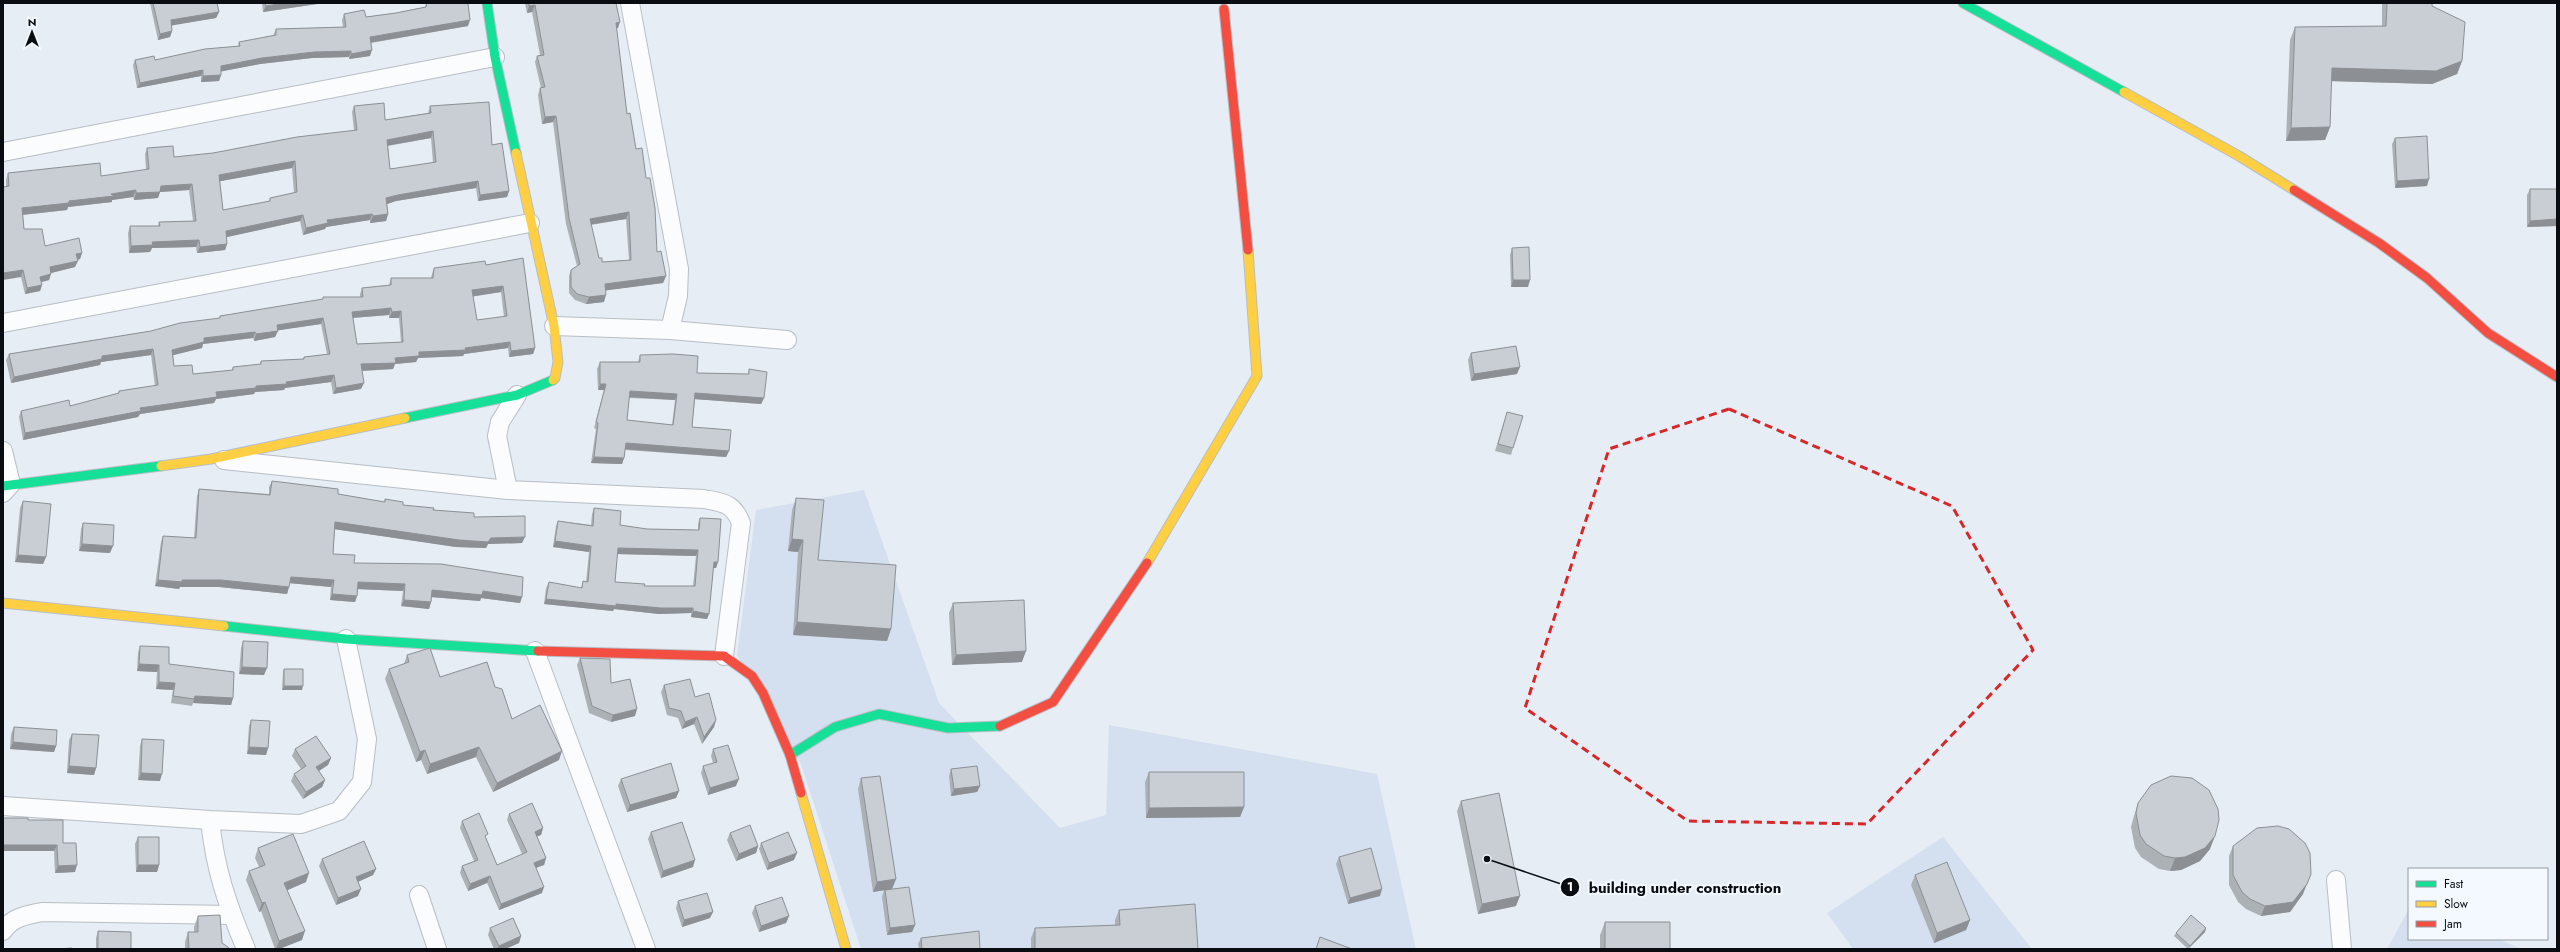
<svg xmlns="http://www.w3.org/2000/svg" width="2560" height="952" font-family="Jost,sans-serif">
	<rect width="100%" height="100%" fill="#e6edf5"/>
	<path fill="#d4e0ef" d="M864,490L939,703L1060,828L1106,815L1109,725L1377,774L1416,949H861L801,764L737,655L756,510Z
		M1943,837L2032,949H1853L1827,913Z
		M2409,909V939H2499L2521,949H2387Z"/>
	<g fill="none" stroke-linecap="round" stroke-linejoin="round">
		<defs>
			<path id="street" d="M630,3L679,269L678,296L670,330
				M3,152L495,57
				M3,323L530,223
				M554,326L670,330L787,340
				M3,451L11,484L3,493
				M224,460L508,490L704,499C724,503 733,503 741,523L724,656
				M508,490L497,436L500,422L517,395
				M535,651L646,949
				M3,806L210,820L301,824L339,811L362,782L367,739L346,639
				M210,820C215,869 227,904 246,949
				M2336,880L2342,949
				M419,895L437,949
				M3,931C12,917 27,915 42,912L232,915"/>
			<path id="fast" d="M487,3L495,57L516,153
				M1963,3L2124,92
				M405,418L517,395L553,380
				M3,486L161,466
				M224,626L346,639L538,651
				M790,755L835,727L879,714L948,728L1000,726"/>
			<path id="slow" d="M2124,92L2239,156L2294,190
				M516,153L554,326L558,362L555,378L553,380
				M161,466L211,459L405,418
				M1147,563L1257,376L1248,250
				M3,603L224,626
				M801,793L846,949"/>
			<path id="jam" d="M1224,9L1248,250
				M2294,190L2379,243L2427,278L2488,333L2557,377
				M538,651L724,656L752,676L763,693L790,755L801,793
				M1000,726L1053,702L1147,563"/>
		</defs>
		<use href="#street" stroke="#b8bec4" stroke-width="20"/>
		<use href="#fast" stroke="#b8bec4" stroke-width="11"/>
		<use href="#slow" stroke="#b8bec4" stroke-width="11"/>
		<use href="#jam" stroke="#b8bec4" stroke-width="11"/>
		<use href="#street" stroke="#fbfcfe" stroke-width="18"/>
		<use href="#fast" stroke="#16e098" stroke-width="9"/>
		<use href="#slow" stroke="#ffcf43" stroke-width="9"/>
		<use href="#jam" stroke="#f24e42" stroke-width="9"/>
	</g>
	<path fill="#acb1b6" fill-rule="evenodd" d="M150,3H217L219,12L216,18L171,25L172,31L170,37L158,40Z
		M262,3H324L263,12Z
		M426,3H468V26L371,43L370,56L349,59V57L312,58L260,64L221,71V75L219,81L201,82V76L137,88L133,65L135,60H155L238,46L239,42L273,36L276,29L343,27L342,20L344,14L366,17L396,13L425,7Z
		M525,3H616L618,28H616L627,114L636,149L646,178L657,252L666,276L663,283L605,290L604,302L586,304L575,300L569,293V276L571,270L577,266L566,224L553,122L542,124L538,95L540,88H541L535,62L537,56L540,55L532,12L527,13ZM626,219L629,260L602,262L599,258L591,225Z
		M2382,3H2432V6L2462,61L2457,74L2432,84L2331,81L2330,127L2325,140L2286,141L2290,40L2295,27L2382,26Z
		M354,106L385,120L428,113L430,106L492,145L509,191L507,197L478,201L476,188L396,201L387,204L388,214L386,221L370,223V220L326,227L325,229L303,235L300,221L226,237L227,244L225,250L197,253L196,247L152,248L150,252L129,253L128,233L130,226H158L159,222L193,221L189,190L160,192L158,198L134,200L133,197L112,200V202L68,207L67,210L23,215L24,229L45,246L82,253L80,259L77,260L75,267L51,273L49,280L41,282L42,285L40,291L25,294L21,277L6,187V180L8,173L101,176L146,170L145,154L147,148L174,157L213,153L354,131L352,112ZM431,138L433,163L390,169L388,146ZM292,168L294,193L270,198L269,201L223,210L220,181Z
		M2395,138L2427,186L2395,188L2392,144Z
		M2530,189H2557V226L2527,227V195Z
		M1512,248L1528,287H1511L1510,255Z
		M523,258L535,348L533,354L509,357L508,348L464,354L463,356L418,358L416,362L395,364L393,369L362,371L361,389L333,394L331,382L285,388L284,390L255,392L254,394L216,399L214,403L140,414L138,417L23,440L19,417L21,411L70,406L118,393L119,391L155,386L151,355L101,362L100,365L11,383L6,360L9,354L151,331L219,319L220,316L322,300L323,297H360V294L362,288L389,285L391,278H431L432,274L434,268L486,265ZM501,292L504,317L477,320L473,296ZM389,315V318H399L401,342L357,344L353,318ZM321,324L327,354L304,357L303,359L261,361L260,364L233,367L232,370L193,374L174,366L173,355L202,348L203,344L253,338L254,341L275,337L278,330Z
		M1471,353L1517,374L1471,381L1468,360Z
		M640,355L697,373L748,374L749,369L764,398L761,404L695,399L692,427L729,451L726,457L625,450L624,458L622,464L591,463L596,429L594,428L604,390H598L597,369L600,362H638ZM629,398L675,400L672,425L627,420Z
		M1507,412L1513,448L1511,455L1495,451Z
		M272,481L338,494L384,502L385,499L403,505L474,517L522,543L488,544L486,548L456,547L335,529L333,554L354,563L522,597L520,603L481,598L480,601L431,597V602L429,609L401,606L403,591L358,589L357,596L355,602L330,600L331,587L290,583L287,594L219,587H180L179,589L155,586L161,542L163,536L194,538L197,496L199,489L269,494V487Z
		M796,498L818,560L891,629L887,641L793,635L798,552L788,551L792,510Z
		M23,501L46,557L43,564L15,562L20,508Z
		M594,508L620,525L647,529L698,530V524L700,518L718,562L716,568H713L709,614L707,619L691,617V613L659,614L614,609L613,611L544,604L546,588L549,582L581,588L583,581L586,582L589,552L553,547L556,526L558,521L591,525L592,514ZM617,554L696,556L693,586H644L615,582Z
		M83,523L110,553L79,551L81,529Z
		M953,603L1022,662L952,665L949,613Z
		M243,641L264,675L239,674L241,648Z
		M140,646L169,664L233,698L231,705L193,703L192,706L171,703L173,690L156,689L157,672L137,671L138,653Z
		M407,655L440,677L495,687L512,719L559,760L493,792L476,757L427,774L421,760L416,762L385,679L389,669L404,664Z
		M580,658L611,683L635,716L611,722L589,713L577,665Z
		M284,669L302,690H282L283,672Z
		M664,685L695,697L716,720L714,727L702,744L694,724L682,729L678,718L667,715L661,692Z
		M251,720L268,748L266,755L247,754L249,726Z
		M14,727L56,746L54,752L10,749L11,734Z
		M72,734L96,768L94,775L67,773L69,740Z
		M142,739L160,781L138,780L140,746Z
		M295,749L331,758L328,765L319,771L325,780L322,787L303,799L291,781L294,774L301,769L292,756Z
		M713,749L736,786L708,795L701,773L703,766L713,763L711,756Z
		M951,769L980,786L977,792L951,796L949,776Z
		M1149,772L1244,807L1240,817L1146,818L1145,782Z
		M861,778L896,879L892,889L915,925L912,932L887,935L882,897L884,890L873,892L858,789Z
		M621,779L679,791L676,798L627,812L618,786Z
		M1461,801L1516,906L1478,914L1457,811Z
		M2138,803L2210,849L2200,861L2181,870L2170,871L2159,869L2141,857L2135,848L2131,827L2134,816Z
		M509,814L543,828L541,835L537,836L546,858L544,865L536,868L542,893L499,910L487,883L468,891L460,873L462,866L474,861L460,828L462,821L497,865L522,854L507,820Z
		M28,820L63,843L75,872L55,873L54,851H3Z
		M651,832L693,867L661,878L648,839Z
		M730,833L758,846L756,853L736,861L727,840Z
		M138,837L159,865L157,872H136L135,844Z
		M761,843L794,860L767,870L759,849Z
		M2233,846L2303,894L2290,912L2261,916L2246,909L2238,902L2229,885V856Z
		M258,848L306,882L287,890L302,940L279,949H275L261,911L259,912L246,880L249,871L259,867L255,858Z
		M1339,857L1380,896L1348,904L1336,864Z
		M322,859L376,869L373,875L358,882V896L336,905L319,866Z
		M1915,875L1970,920L1966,930L1934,943L1911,885Z
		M678,901L710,918L682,927L676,908Z
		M755,906L789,916L786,923L759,932L752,913Z
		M1119,910L1198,949H1031V938L1035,928L1115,925V920Z
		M198,916L222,943L229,949H185V942L188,932H194V927Z
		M1605,922L1670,949H1600V935Z
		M490,928L521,936L519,943L505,949H494L488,935Z
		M2206,928L2205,932L2188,949L2174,936L2176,933Z
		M98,931L131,949H96V938Z
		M921,938L980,949H919L918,944Z"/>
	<path fill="#8c9094" d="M284,3H324L263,12L266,6Z
		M535,5L532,12L527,13L529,6Z
		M219,12L216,18L169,26L171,20Z
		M470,20L468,26L368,43L370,37Z
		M620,22L618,28L613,29L616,23Z
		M172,31L170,37L158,40L160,34Z
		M372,50L370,56L349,59L351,54Z
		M351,51L349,57L312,58L260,64L219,72L221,66L262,58L314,52Z
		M2462,61L2457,74L2432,84L2327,81L2332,68Z
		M203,70L201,76L137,88L140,83Z
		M221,75L219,81L201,82L203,76Z
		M556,116L553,122L542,124L545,117Z
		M2330,127L2325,140L2286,141L2291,128Z
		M433,131L431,138L385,146L387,140Z
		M295,161L292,168L216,182L219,175Z
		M2429,179L2427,186L2395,188L2397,181Z
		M478,181L476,188L396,201L384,205L386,198L398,195Z
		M192,184L189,190L160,192L158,198L134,200L136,193L161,186Z
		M136,190L133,197L112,200V202L68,207L67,210L20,215L22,208Z
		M509,191L507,197L478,201L480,195Z
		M629,212L626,219L587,225L590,219Z
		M372,214L370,220L326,227L325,229L303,235L306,228L327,220Z
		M388,214L386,221L370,223L373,216Z
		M303,215L300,221L223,238L226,231Z
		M2557,219V226L2527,227L2530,221Z
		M199,240L196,247L152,248L150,252L129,253L131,246L152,242Z
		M227,244L225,250L197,253L200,247Z
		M82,253L80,259L73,261L76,254Z
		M78,261L75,267L47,274L50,267Z
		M23,270L21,277L3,280V273Z
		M51,274L49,280L38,283L40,277Z
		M666,276L663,283L602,291L605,284Z
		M1513,280H1530L1528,287H1511Z
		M42,285L40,291L25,294L27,288Z
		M503,286L501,292L470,297L472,290Z
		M606,295L604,302L586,304L589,297Z
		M391,308L389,315L350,318L352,312Z
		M401,311L399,318H389L392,312Z
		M323,318L321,324L274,331L277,325Z
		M278,331L275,337L254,341L256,334Z
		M255,332L253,338L203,344L202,348L170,356L172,350L204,338Z
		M510,342L508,348L464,354L463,356L418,358L416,362L395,364L393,369L358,371L361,364L419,352L465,348Z
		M535,348L533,354L509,357L511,351Z
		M153,349L151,355L101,362L100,365L11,383L14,377L102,356Z
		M1520,367L1517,374L1471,381L1474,374Z
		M334,375L331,382L285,388L284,390L255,392L254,394L216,399L214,403L140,414L138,417L23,440L25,433L140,408L216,392L256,386Z
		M364,383L361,389L333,394L336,388Z
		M600,384H606L604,390H598Z
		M630,391L677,394L675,400L628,397Z
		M695,393L764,398L761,404L693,399Z
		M626,443L729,451L726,457L623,449Z
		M594,457L624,458L622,464L591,463Z
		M335,522L491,538L525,537L522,543L488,544L486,548L456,547L333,529Z
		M792,539L803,540L798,552L788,551Z
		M555,541L591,546L589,552L553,547Z
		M82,544L113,546L110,553L79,551Z
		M618,548L698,550L696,556L616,554Z
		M18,555L46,557L43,564L15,562Z
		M714,562H718L716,568H712Z
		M291,577L334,580L331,587L288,583Z
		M158,580H221L289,587L287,594L219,587H180L179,589L155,586Z
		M358,582L405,584L403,591L356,589Z
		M432,590L483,591L522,597L520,603L481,598L480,601L430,597Z
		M332,594L357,596L355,602L330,600Z
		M546,599L616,604L693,608L691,613L659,614L614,609L613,611L544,604Z
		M404,600L431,602L429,609L401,606Z
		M693,611L709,614L707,619L691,617Z
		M797,622L891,629L887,641L793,635Z
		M1026,651L1022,662L952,665L956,655Z
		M139,664L159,665L157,672L137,671Z
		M242,667L267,668L264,675L239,674Z
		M159,682L175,683L173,690L156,689Z
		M284,686H303L302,690H282Z
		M195,696L233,698L231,705L193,703Z
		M637,709L635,716L611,722L613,715Z
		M697,717L694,724L682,729L685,722Z
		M716,720L714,727L702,744L704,737Z
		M13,742L56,746L54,752L10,749Z
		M249,747L268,748L266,755L247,754Z
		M479,747L476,757L427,774L430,764Z
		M425,750L421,760L416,762L420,752Z
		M562,751L559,760L493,792L497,783Z
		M331,758L328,765L314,774L316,767Z
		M69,766L96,768L94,775L67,773Z
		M141,773L162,774L160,781L138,780Z
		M739,779L736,786L708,795L710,788Z
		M325,780L322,787L303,799L306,792Z
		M980,786L977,792L951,796L954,789Z
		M679,791L676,798L627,812L630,805Z
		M1244,807L1240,817L1146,818L1149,808Z
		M543,828L541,835L533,838L535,832Z
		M2215,836L2210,849L2200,861L2181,870L2170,871L2175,858Z
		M3,845H57L54,851H3Z
		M758,846L756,853L736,861L739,854Z
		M797,853L794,860L767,870L769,863Z
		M546,858L544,865L532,869L534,863Z
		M695,860L693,867L661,878L663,871Z
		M77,865L75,872L55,873L58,866Z
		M138,865H159L157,872H136Z
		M376,869L373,875L353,884L356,877Z
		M309,873L306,882L281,893L284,883Z
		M2311,874L2303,894L2290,912L2261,916L2265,906Z
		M490,876L487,883L468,891L470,884Z
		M896,879L892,889L873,892L877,882Z
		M544,887L542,893L499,910L501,904Z
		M361,889L358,896L336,905L338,898Z
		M1382,889L1380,896L1348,904L1350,898Z
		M1520,896L1516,906L1478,914L1482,904Z
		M265,902L261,911L259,912L262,903Z
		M713,912L710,918L682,927L684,920Z
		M789,916L786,923L759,932L761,926Z
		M1970,920L1966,930L1934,943L1937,933Z
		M915,925L912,932L887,935L890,928Z
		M2206,928L2205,932L2188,949L2190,946Z
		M305,931L302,940L279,949H276L279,941Z
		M521,936L519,943L505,949H497L499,946Z"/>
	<path fill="#c8ced4" stroke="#8c9094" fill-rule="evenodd" d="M153,3H217L219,12L171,20L172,31L160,34Z
		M265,3H284L266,6Z
		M427,3H468L470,20L370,37L372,50L351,54V51L314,52L262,58L221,66V75L203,76V70L140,83L135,60L154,56L155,60L205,49L240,46L239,42L276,35V29L346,27L344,14L364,10L366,17L396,13L426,7Z
		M529,3H616L620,22L616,23L627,114L630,113L636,149L642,148L646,178H650L655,208L657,252L661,251L666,276L605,284L606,295L589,297L577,294L571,287V270L580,264L569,218L556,116L545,117L540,88L545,87L537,56L544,55L535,5L529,6ZM629,212L631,260L602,262V258H599L590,219Z
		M2387,3H2432V6L2465,22L2462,61L2436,71L2332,68L2330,127L2291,128L2295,27L2386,26Z
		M489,102L492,145L502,143L509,191L480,195L478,181L398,195L386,198L388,214L373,216L372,214L327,220L328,223L306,228L303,215L226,231L227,244L200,247L199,240L152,242L153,245L131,246L130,226H160L159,222L196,221L192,184L161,186L160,192L136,193V190L111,194L114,196L69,201V203L22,208L24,229H42L45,246L79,238L82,253L76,254L78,261L50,267L51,274L40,277L42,285L27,288L23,270L3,273V187L9,186L8,173L100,163L101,176L149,169L147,148L173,146L174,157L213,153L297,137L357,130L354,106L384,103L385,120L431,113L430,106ZM433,131L436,162L390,169L387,140ZM295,161L297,192L270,198V201L223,210L219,175Z
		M2427,136L2429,179L2397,181L2395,138Z
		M2530,189H2557V219L2530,221Z
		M1529,247L1530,280H1513L1512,248Z
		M523,258L535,348L511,351L510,342L465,348L466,350L419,352V356L395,358L396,363L361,364L364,383L336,388L334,375L286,382L287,384L256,386V388L216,392L217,397L140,408L141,411L25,433L21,411L69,400L70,406L119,393V391L158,385L153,349L102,356V359L14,377L9,354L151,331L180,323L220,318V316L323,299V297H363L362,288L391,285V278H433L434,268L485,261L486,265ZM503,286L507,316L477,320L472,290ZM391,308L392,312L401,311L403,342L357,344L352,312ZM323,318L330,354L304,357V359L261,361V364L233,367V370L193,374L192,365L174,366L172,350L204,342V338L255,332L256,334L278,331L277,325Z
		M1516,346L1520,367L1474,374L1471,353Z
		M673,354L698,356L697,373L749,374V369L767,372L764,398L695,393L692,427L731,430L729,451L626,443L624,458L594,457L598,423L596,422L606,384H600V362H640V355ZM630,391L677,394L673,425L627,420Z
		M1507,412L1523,416L1513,448L1498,444Z
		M272,481L338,489V494L385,502V499L403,502V505L434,508L433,510L474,513V517L525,516V537L491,538L488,542L459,540L335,522L333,554L355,555L354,563L441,564L523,577L522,597L483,591L482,595L432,590L431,602L404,600L405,584L358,582L357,596L332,594L334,580L291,577L289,587L221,580H182V582L158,580L163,536L196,538L199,489L270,495Z
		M796,498L824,500L818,560L896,565L891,629L797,622L803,540L792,539Z
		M23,501L51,504L46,557L18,555Z
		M594,508L621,511L620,525L647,529L699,530L700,518L721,519L718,562H714L709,614L693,611V608H661L616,604V606L546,599L549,582L582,588L583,581L588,582L591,546L555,541L558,521L593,526ZM618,548L698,550L695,586H644L645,584L615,582Z
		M83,523L114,525L113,546L82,544Z
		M1024,600L1026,651L956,655L953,603Z
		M243,641L268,642L267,668L242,667Z
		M140,646L169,647V664L234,672L233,698L195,696L194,699L173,696L175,683L159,682V665L139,664Z
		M430,648L440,677L487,662L495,687L502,689L512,719L540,705L562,751L497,783L479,747L430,764L425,750L420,752L389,669L409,662L407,655Z
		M580,658L610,659L611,683L630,679L637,709L613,715L592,706Z
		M284,669H303V686H284Z
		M690,679L695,697L709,693L716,720L704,737L697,717L685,722L681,711L669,708L664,685Z
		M251,720L270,721L268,748L249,747Z
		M14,727L57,730L56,746L13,742Z
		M72,734L99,735L96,768L69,766Z
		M316,736L331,758L316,767L325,780L306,792L294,774L306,766L295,749Z
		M142,739L164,740L162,774L141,773Z
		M728,745L739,779L710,788L703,766L717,762L713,749Z
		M671,763L679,791L630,805L621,779Z
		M977,766L980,786L954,789L951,769Z
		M1149,772H1244V807L1149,808Z
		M880,776L896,879L877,882L861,778Z
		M2171,776L2192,778L2209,790L2218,809L2219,820L2215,836L2205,848L2185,857L2175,858L2164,856L2146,844L2140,835L2136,813L2138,803L2151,785Z
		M1499,793L1520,896L1482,904L1461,801Z
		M532,803L543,828L535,832L546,858L534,863L544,887L501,904L490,876L470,884L462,866L478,860L462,821L479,813L488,834L485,836L497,865L527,852L509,814Z
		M3,818H28V820H63V843H76L77,865L58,866L57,845H3Z
		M682,822L695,860L663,871L651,832Z
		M750,825L758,846L739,854L730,833Z
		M2278,826L2289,829L2305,843L2310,853L2311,874L2307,884L2293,902L2265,906L2250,899L2242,892L2233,875V846L2257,828Z
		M788,832L797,853L769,863L761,843Z
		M293,834L309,873L284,883L305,931L279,941L265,902L262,903L249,871L265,865L258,848Z
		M138,837H159V865H138Z
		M364,841L376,869L356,877L361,889L338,898L322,859Z
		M1371,848L1382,889L1350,898L1339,857Z
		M1947,862L1970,920L1937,933L1915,875Z
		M909,887L915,925L890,928L885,890Z
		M707,893L713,912L684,920L678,901Z
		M782,897L789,916L761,926L755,906Z
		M1195,904L1198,949H1035V928L1120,925L1119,910Z
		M220,915L222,943L228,947L229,949H189L188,932H198V916Z
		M2191,915L2206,928L2190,946L2176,933Z
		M513,918L521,936L499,946L490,928Z
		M1605,922H1670V949H1605Z
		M98,931L131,932V949H98Z
		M979,931L980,949H922L921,938Z
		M1320,937L1352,949H1316Z
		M72,948V949H58Z"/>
	<path fill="none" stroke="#d62828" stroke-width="3" stroke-dasharray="8 5" stroke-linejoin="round" d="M1729,409L1952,506L2033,650L1867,824L1688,821L1525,708L1609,449Z"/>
	<path fill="none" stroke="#090d11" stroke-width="1.5" d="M1487 859L1570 887"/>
	<g fill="#090d11" stroke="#f4f9ff" stroke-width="1.5">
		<circle cx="1487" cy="859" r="4"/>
		<circle cx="1570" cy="887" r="10"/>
	</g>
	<g font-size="12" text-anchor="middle" font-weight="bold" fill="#fff">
		<text x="1570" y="891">1</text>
	</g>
	<g font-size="15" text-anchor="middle" font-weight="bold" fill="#090d11" stroke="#f4f9ff" stroke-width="4" stroke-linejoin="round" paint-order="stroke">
		<text x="1685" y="893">building under construction</text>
	</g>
	<rect width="2560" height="952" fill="none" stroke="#090d11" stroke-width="8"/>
	<rect x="2408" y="868" width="140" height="72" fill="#f4f9ff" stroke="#969ba0"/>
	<rect x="2416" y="881" width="20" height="6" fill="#16e098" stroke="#969ba0"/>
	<text x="2444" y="888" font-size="12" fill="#090d11">Fast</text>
	<rect x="2416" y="901" width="20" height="6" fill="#ffcf43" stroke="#969ba0"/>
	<text x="2444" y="908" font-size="12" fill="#090d11">Slow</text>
	<rect x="2416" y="921" width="20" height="6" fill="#f24e42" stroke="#969ba0"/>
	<text x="2444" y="928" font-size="12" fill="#090d11">Jam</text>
	<g transform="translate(32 32)" stroke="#f4f9ff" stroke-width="3" paint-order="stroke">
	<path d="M0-3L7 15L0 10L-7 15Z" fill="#090d11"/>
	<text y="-6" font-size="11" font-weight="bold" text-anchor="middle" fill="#090d11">N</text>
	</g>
</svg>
